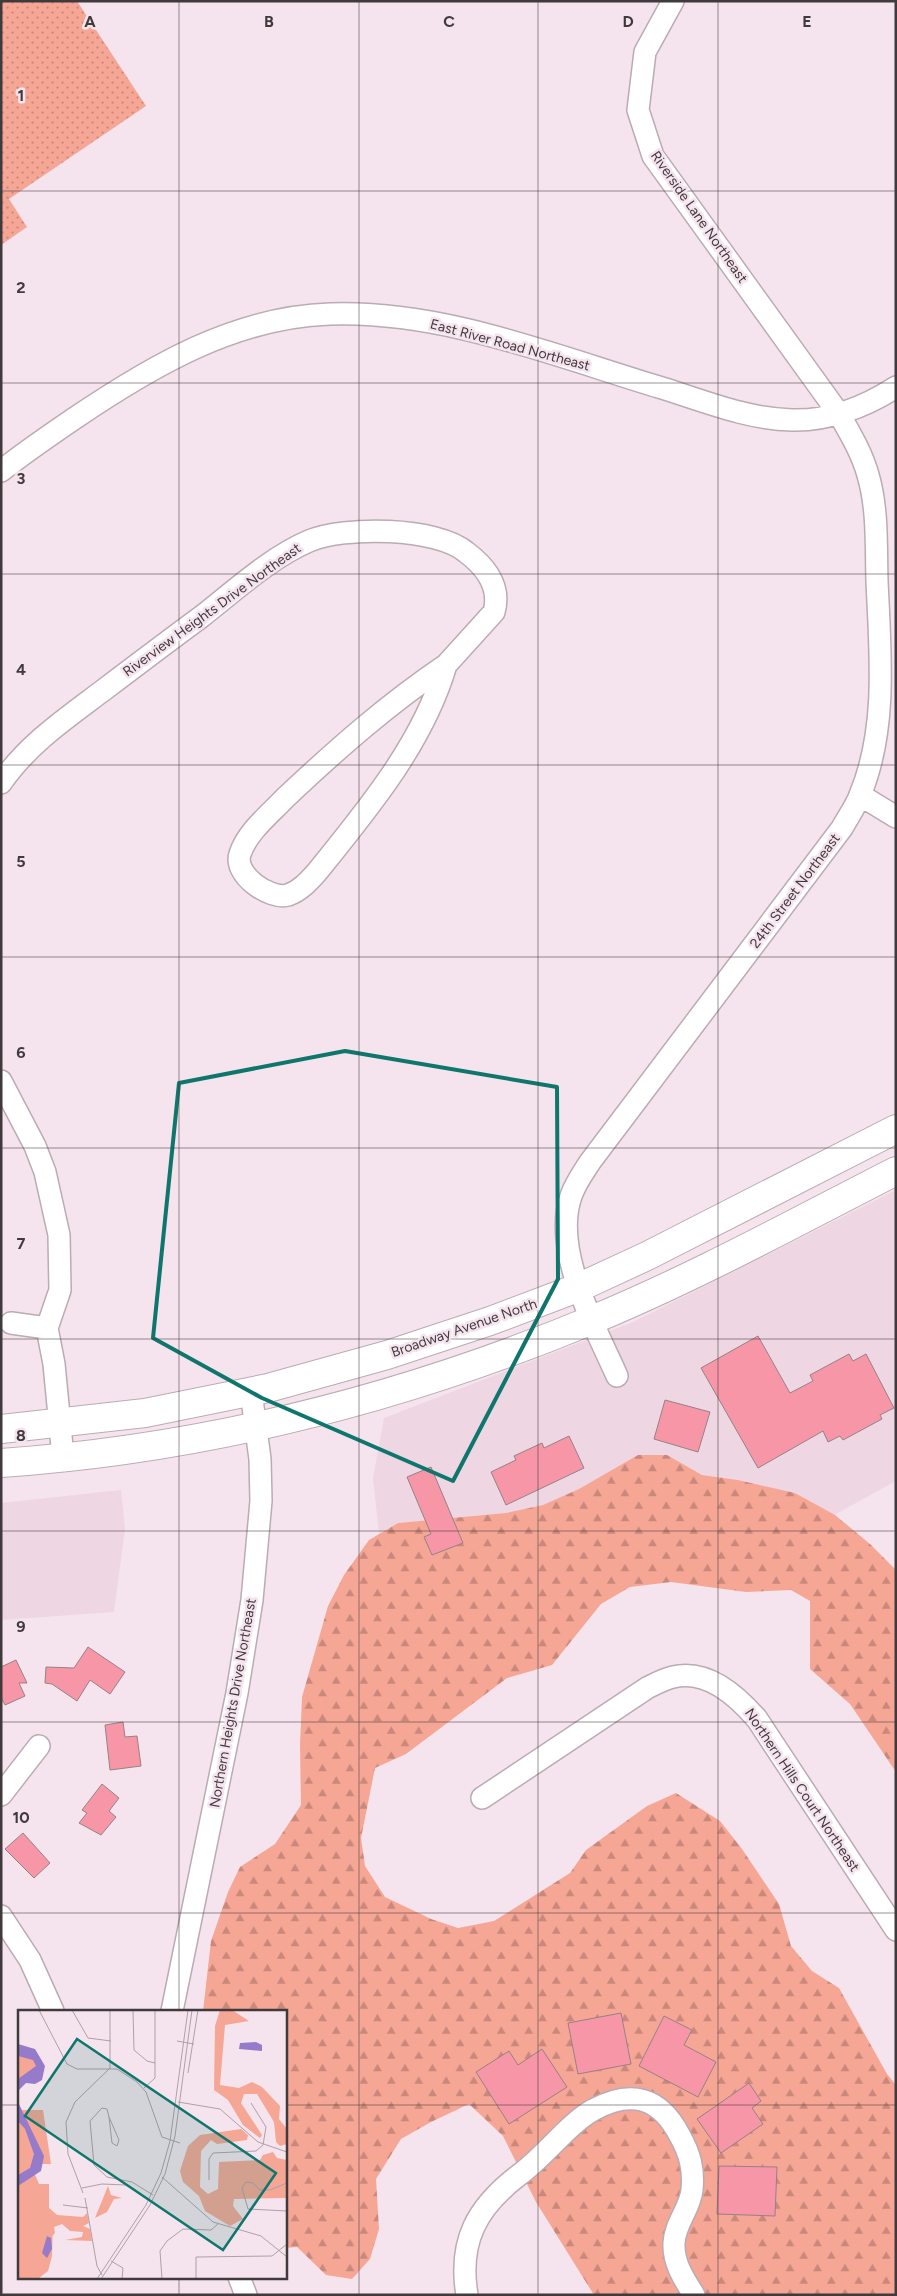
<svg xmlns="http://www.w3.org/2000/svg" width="897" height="2296" font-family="Figtree,sans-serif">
	<defs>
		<pattern id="forest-firs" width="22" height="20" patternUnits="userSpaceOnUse" patternTransform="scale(1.25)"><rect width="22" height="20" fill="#f6a695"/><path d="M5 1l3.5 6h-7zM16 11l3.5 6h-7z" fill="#c9887b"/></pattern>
		<pattern id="park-dots" width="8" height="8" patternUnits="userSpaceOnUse" patternTransform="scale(1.25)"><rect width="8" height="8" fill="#f6a695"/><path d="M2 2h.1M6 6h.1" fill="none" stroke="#c9887b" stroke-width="1.8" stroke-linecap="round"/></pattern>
	</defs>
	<rect width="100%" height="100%" fill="#f5e4ed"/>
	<path fill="#efd6e3" d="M896,1190V1481L834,1515L795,1493L738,1480L702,1475L667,1455L543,1505L506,1513L398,1523L379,1534L373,1478L384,1418L633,1322Z
		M121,1490L125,1529L114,1612L1,1620V1503Z"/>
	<path fill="url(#forest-firs)" d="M638,1455H667L702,1475L738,1480L795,1493L835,1515L870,1544L896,1570V1772L850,1704L810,1669V1601L791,1590L746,1592L671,1582L630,1587L601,1604L552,1665L507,1678L406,1754L375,1768L361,1838L365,1866L385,1897L431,1919L458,1928L494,1921L570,1873L586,1850L647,1806L676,1793L720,1821L742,1849L779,1904L791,1946L812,1971L839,1988L887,2074L896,2085V2295H594L536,2202L503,2136L469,2104L431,2122L401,2139L376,2179L379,2229L370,2259L352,2279L326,2275L297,2247L285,2248V2011H203L211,1941L228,1892L240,1867L275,1844L301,1805L300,1746L302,1697L328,1606L344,1575L369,1540L398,1523L506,1513L543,1505L579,1489Z"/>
	<path fill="url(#park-dots)" d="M1,1H77L146,106L9,199L27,227L1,245Z"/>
	<path fill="#f796a6" stroke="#958285" d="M758,1336L790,1393L813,1381L810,1375L849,1354L853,1361L866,1354L894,1408L880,1415L882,1419L843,1440L840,1436L828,1442L823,1431L758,1468L701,1368Z
		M665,1400L710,1412L698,1452L654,1439Z
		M569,1436L584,1468L506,1505L491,1472L516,1460L514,1456L542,1443L544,1448Z
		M431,1467L463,1543L432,1555L424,1537L431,1534L407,1477Z
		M88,1647L125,1672L110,1694L90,1680L77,1701L52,1684L45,1683L46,1667L74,1668Z
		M16,1660L27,1683H19L25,1696L5,1705L1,1697V1667Z
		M123,1722L125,1737L137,1736L141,1766L110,1770L105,1725Z
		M102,1784L119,1798L109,1811L116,1817L101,1835L79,1823L87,1813L82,1810Z
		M23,1833L50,1863L34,1878L5,1849Z
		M621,2013L631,2064L578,2074L568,2023Z
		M664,2016L692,2030L684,2045L716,2062L698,2097L639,2066Z
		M542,2049L567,2087L509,2124L476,2072L509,2051L518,2065Z
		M749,2083L761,2101L752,2108L763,2124L721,2153L697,2119Z
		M719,2166L777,2167L775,2216L717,2214Z"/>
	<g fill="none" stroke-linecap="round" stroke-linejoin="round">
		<defs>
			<path id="minor" d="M1,471C25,452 50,435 75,418C152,366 235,317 330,314C443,310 555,356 662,388C704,401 747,419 792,420C828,421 865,407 896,387
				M446,665C423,743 368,809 317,872C309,881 300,891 288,895C269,900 233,874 240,854C247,832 270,814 285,798C336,750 388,704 446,665Z
				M1,783C27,745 65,719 101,692C134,667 167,642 201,617C233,592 271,557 309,541C344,526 436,527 466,552C486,567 501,587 494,612L446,665
				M860,795L896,817
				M1,1081L35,1146L45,1172L59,1235L60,1290L47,1328L54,1364L63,1457
				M11,1323L47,1328
				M617,1376C595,1326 552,1251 571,1196C575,1184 583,1173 590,1162L842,828C848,817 856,806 860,795C888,728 880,651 877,581C876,546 878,509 868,475C862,453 850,433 839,414L653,156L638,110L645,52L673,1
				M1,1795L39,1746
				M482,1798L647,1688C655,1684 664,1679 673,1677C707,1669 736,1695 757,1719L896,1930
				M1,1916L30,1960L53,2011
				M172,2011L237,1693L252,1600L261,1501L260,1459L251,1392
				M239,2277L246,2295
				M467,2295C458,2241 477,2207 519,2175C544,2157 568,2124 593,2110C631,2089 660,2097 680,2136C690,2154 694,2169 692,2190C690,2209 675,2223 674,2243C673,2263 684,2279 694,2295"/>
			<path id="major" d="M1,1429L145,1413L268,1388L387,1355L490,1321L580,1287L647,1256L896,1129
				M1,1463C204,1449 404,1398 592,1320C696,1277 796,1222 896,1171"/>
		</defs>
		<use href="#minor" stroke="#bbabb3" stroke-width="24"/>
		<use href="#major" stroke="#bbabb3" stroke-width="30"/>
		<use href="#minor" stroke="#fff" stroke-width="21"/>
		<use href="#major" stroke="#fff" stroke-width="28"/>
	</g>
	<path fill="none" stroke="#0f766e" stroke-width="4" stroke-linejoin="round" d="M345,1051L557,1087L558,1279L453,1481L262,1398L153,1338L179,1083Z"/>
	<path fill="none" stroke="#413a3d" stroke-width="1" stroke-opacity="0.55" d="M179,1V2011M359,1V2295M538,1V2295M718,1V2295M1,191H896M1,383H896M1,574H896M1,765H896M1,957H896M1,1148H896M1,1339H896M1,1531H896M1,1722H896M1,1913H896M1,2105H19M285,2105H896M179,2277V2295"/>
	<g text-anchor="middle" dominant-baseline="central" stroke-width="5" stroke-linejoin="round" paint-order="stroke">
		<g font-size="14" fill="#413a3d" stroke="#f5e4ed">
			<text transform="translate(699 217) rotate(55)">Riverside Lane Northeast</text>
			<text transform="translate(510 345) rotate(15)">East River Road Northeast</text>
			<text transform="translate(212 610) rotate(-36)">Riverview Heights Drive Northeast</text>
			<text transform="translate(795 891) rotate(-53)">24th Street Northeast</text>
			<text transform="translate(464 1328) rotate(-19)">Broadway Avenue North</text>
			<text transform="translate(233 1703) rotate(-80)">Northern Heights Drive Northeast</text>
			<text transform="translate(802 1790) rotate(56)">Northern Hills Court Northeast</text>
		</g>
	</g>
	<g transform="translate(18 2010)">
		<rect width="269" height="269" fill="#f5e4ed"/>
		<path d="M202,0H214L231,11L207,15L202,75L221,78L234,72L244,77L262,96L261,109L269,119V134L262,136L258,132L256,112L239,84H226L223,93L244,125L242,128L225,115L210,90L196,80L197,16ZM223,119L230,125L229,130L199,134L193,130L183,141L182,177L190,184L200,179L201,152L242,150L245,145L255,142L259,148L269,150V188L216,189L215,196L225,209L212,216L187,201L181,186L165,172L162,161L170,136L182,125ZM90,176L93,185L104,188L96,189L89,202L77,208ZM30,197L39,205L65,207L69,203L71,213L65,216L72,219L74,231L47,230L64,227L65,222L52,221L44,214L36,217L37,223L32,228Z" fill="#f6a695"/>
		<path d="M0,39L12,44L22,57L0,76ZM0,100H25L33,154H21L15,160L21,174H31V202L43,211L35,212L34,246L30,261L21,268L0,269Z" fill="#f6a695"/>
		<path d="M238,32L244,35V41L221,39L222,33ZM0,34L17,39L27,56L24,70L17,74L8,73L0,81V69L18,56L15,50L0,46ZM0,92L26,146L23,161L0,176V165L12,158L16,144L7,119L0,111ZM29,226L33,228L34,239L29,248L24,243Z" fill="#957bca"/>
		<path fill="none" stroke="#ada0a7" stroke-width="1" d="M21,0L49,54L59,59H99L119,72L128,82L144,127L162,133M54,0L70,28L93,31M115,0L116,40L129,51L137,53M159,31L176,34M170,63L180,0M126,78L137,68V0M160,92L202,99L240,132L269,142M91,107L89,99L84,98L72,111L76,155L89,167L114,172L135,185M91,107L101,130L99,136L94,133ZM144,167L195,212L243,226L269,247M191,170V149L195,143L238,141L245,135L248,117L233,93M269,173L252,180H242L235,173L228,172L224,178L230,199L269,201M64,178L84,174L108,175M65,183L50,144L48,112L57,92L92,58V0M67,188L79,256L84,265M45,195L70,198M93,251L105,258L104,269M79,269L128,195L143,163L152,131L170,0M83,269L132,195L147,164L157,126L174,0M144,269L142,241L149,231L165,219L193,220L200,214M178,269V247L254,246L269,234"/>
		<path fill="#0f766e" fill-opacity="0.15" stroke="#0f766e" stroke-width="2.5" d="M59,29L258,163L205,240L7,106Z"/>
		<rect width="269" height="269" fill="none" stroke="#413a3d" stroke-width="2.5"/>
	</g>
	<g font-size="16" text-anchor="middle" font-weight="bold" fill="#413a3d" stroke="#f5e4ed" stroke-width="5" stroke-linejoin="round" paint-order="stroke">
		<text x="90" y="27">A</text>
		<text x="269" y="27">B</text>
		<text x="449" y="27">C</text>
		<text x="628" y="27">D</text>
		<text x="807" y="27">E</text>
		<text x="21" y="101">1</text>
		<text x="21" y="293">2</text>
		<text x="21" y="484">3</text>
		<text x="21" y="675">4</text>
		<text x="21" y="867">5</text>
		<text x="21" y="1058">6</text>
		<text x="21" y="1249">7</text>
		<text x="21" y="1441">8</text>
		<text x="21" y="1632">9</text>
		<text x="21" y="1823">10</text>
	</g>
	<rect width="897" height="2296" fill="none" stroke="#413a3d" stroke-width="5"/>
</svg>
